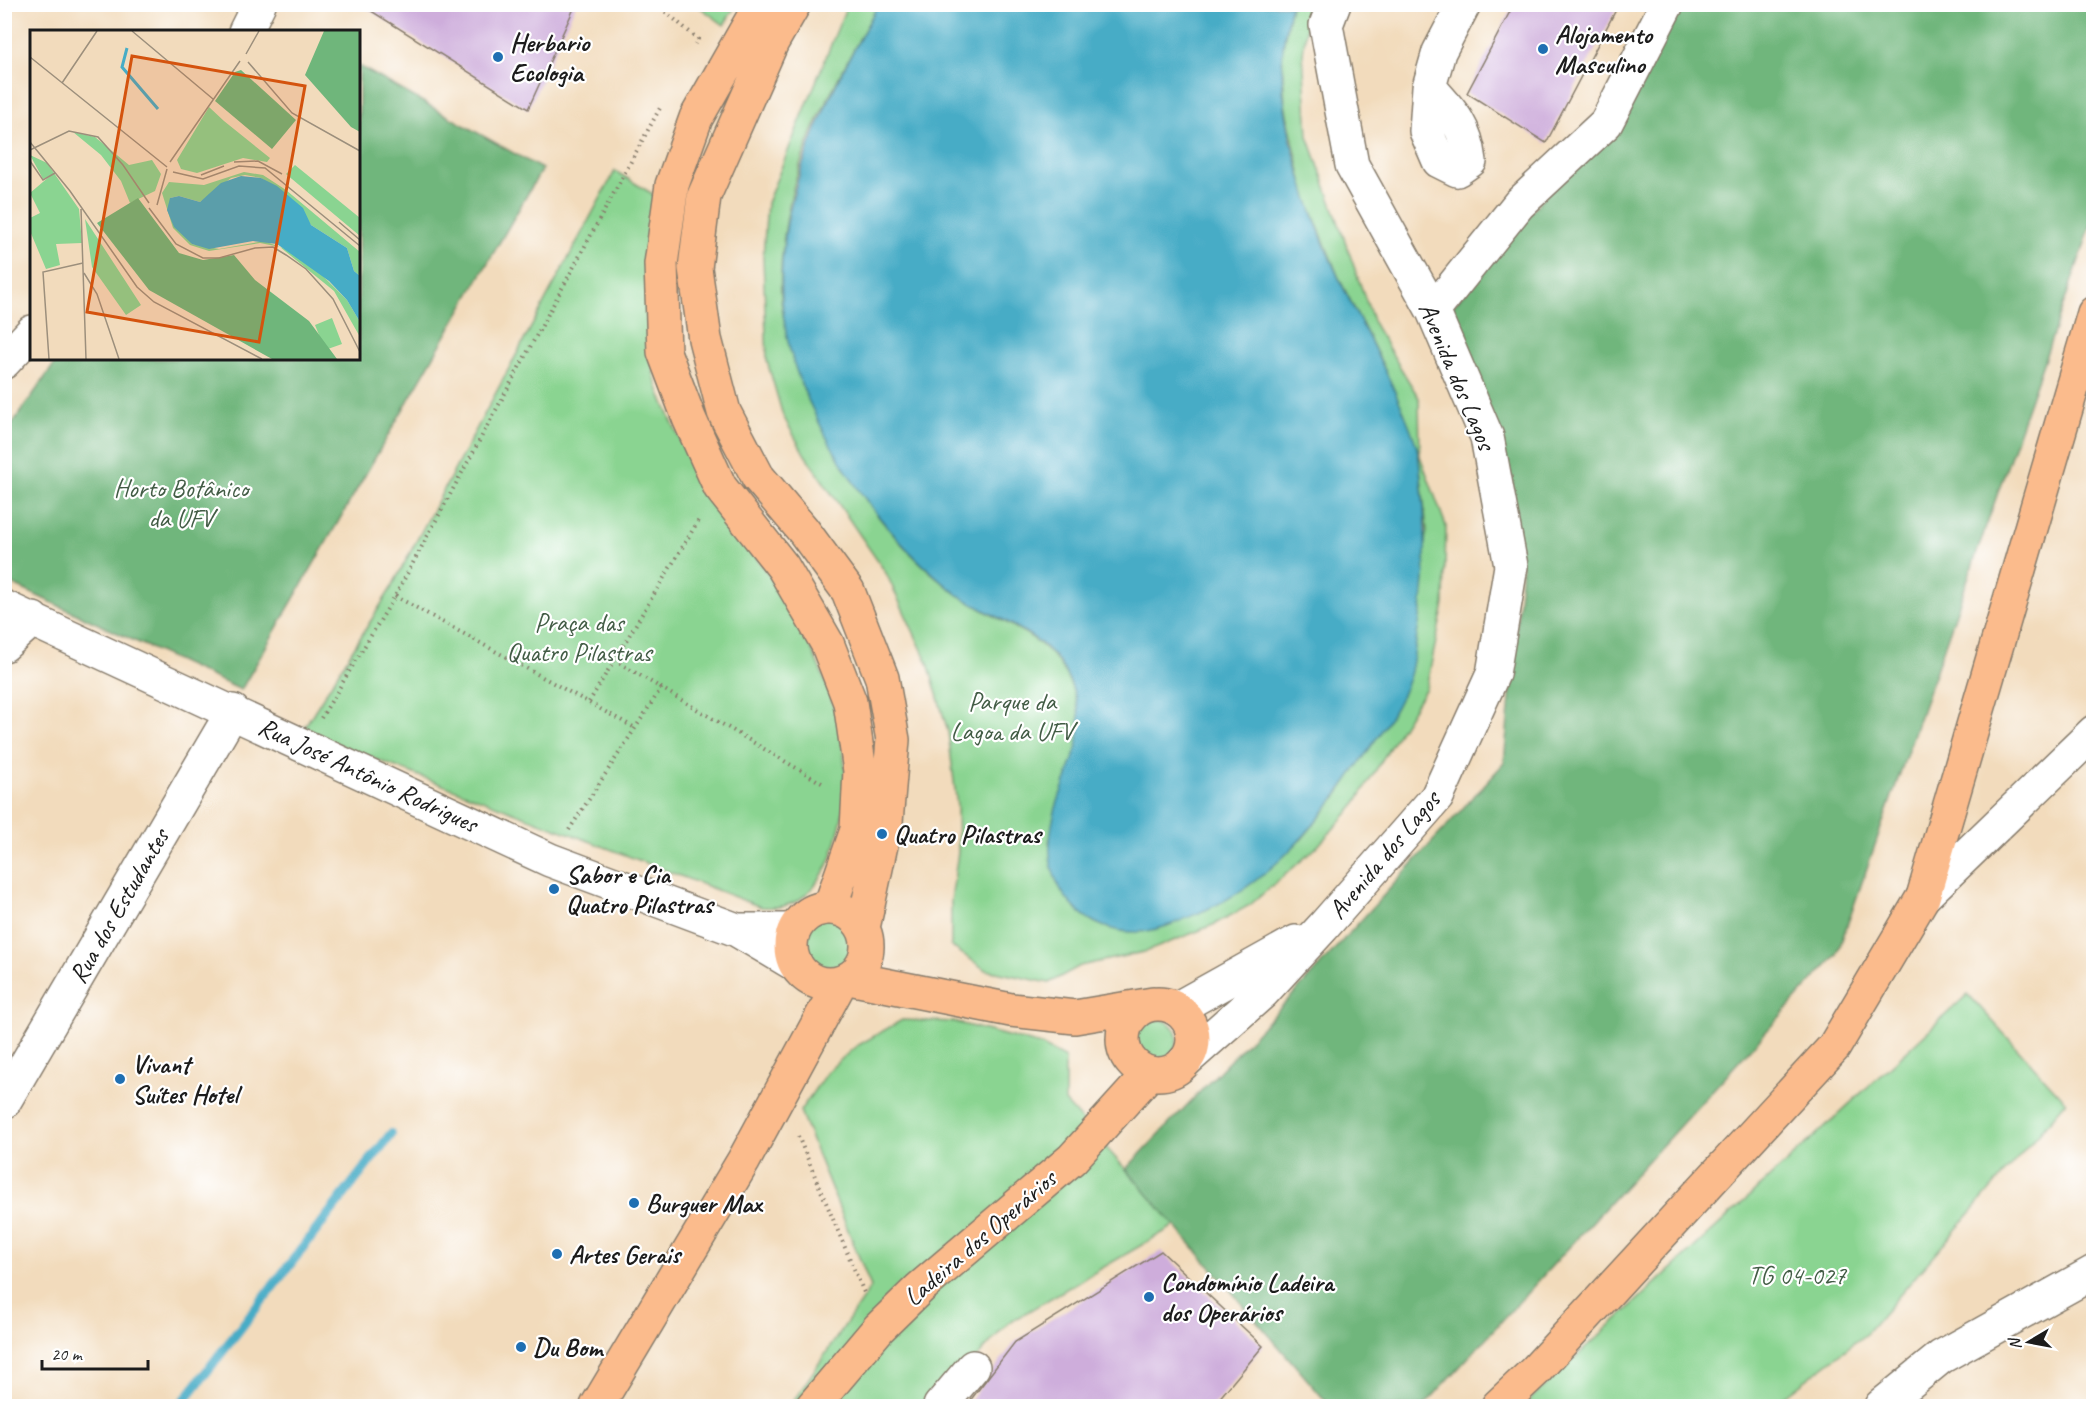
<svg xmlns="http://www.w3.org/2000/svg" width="2098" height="1411" font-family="Caveat,sans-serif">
	<rect width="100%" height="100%" fill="#fff"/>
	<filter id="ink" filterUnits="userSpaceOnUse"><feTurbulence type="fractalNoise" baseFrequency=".0167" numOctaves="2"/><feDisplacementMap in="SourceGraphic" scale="12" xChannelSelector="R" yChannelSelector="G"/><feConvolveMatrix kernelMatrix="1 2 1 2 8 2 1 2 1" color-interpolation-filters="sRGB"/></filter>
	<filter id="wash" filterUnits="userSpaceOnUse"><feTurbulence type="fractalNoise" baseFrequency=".008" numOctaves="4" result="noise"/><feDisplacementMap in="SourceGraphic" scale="24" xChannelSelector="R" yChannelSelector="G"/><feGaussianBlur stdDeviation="1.35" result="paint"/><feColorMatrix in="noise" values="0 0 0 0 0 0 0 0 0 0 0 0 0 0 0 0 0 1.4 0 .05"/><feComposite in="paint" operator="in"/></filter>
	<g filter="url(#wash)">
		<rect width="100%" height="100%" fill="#f2dbbc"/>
		<path fill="#8ad491" stroke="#537856" stroke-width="1.5" d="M697,5H736L724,25Z
			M847,5H878C842,71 800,140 787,216C782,244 777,291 784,319C808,423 869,528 956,593C1005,629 1057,633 1076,700C1090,749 1057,796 1049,843L1301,840L1335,799L1388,719L1427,531L1418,449L1382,363L1339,278L1305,194L1285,104L1282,51L1291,5H1309L1303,53L1308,136L1375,326L1419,398L1420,456L1446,526L1444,604L1426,688L1354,806L1316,848L1250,905L1213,925L1148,951L1080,966L1049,983L986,970L951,946V901L958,852L957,806L948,732L928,663L886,573L805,455L783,416L767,361L763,257L767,203Z
			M615,171L656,196C654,248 641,339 657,385C668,415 684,448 699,476C720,512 749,545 772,580C817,647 861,745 840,826C836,840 834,856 826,869C809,896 795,910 761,907L302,731L390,590Z
			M797 946a32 32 0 1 1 64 0a32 32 0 1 1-64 0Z
			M1968,994L2066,1102L1867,1333L1772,1406H1523Z
			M1137 1039a20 20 0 1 1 40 0a20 20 0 1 1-40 0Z
			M902,1020L955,1022L1041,1045L1065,1058V1102L1176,1225L1008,1323L933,1406H790L871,1287L800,1111L827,1072L855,1047Z"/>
		<path fill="#6fb67b" stroke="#46694c" stroke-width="1.5" d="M1667,5H2093V220L1837,954L1424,1406H1330L1126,1169L1304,983L1504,763L1522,567L1438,324L1606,123Z
			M359,66L542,169L241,690L5,581V434L58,359L358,358Z"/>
		<path fill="#46acc6" stroke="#316471" stroke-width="1.5" d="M878,5H1291C1288,19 1284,34 1283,48C1276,119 1311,219 1341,283C1367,336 1397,388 1416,444C1420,458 1420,474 1422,488C1428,541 1426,590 1416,642C1414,653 1413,665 1410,675C1399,709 1374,742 1354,771C1315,828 1267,885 1201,912C1182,920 1160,931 1138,932C1087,934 1046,892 1050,841C1054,776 1104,742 1064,670C1043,631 991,618 957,594C945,585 934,574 923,565C886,530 854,487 829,442C814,413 798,382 790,350C758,227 821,109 878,5Z"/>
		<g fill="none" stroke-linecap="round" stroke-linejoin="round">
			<path stroke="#46acc6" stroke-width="10" d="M180,1406L391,1134"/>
		</g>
		<g id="blocks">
			<path fill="#ceaddb" d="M360,4H576L528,109Z
				M1514,4H1619L1546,143L1467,93Z
				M1161,1251L1263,1346L1213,1406H966L1015,1342Z"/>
		</g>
	</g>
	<g filter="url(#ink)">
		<use href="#blocks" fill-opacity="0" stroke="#877c6c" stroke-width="1.5"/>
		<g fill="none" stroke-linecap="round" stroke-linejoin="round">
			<defs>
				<path id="minor" d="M245,32L259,4
					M1429,87C1452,112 1466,126 1470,161L1457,170L1439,161L1426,131L1429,87L1439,52L1464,4
					M1433,311L1519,204L1606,123L1667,4
					M4,362L32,332
					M4,607L550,860L737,930L796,965
					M4,645L33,619
					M1923,897L2094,732
					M739,930H794
					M1176,1009L1296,942
					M1184,1062L1262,993L1323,927L1437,797L1493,674L1511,566L1487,437L1433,311L1352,165L1326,25L1334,4
					M4,1102L233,711
					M940,1406L973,1367
					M1881,1406L1941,1357L2094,1272"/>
				<path id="major" d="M761,4L696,118L672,185L661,264L664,352L689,418L720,487L783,567L827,643L850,702L860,771L857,830L830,907
					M794,4L772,42L704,196L695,268L705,339L724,412L758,477L803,530L848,591L882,678L893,740L886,822L863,928
					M791 946a38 38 0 1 1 76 0a38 38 0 1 1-76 0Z
					M849,978L1011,1010L1075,1017L1153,1004
					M1123 1039a35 35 0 1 1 70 0a35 35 0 1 1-70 0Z
					M597,1406L744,1160L840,983
					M813,1406L879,1328L920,1288L1072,1159L1150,1073
					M1498,1406L1535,1371L1834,1047L1923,897L2094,313"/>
			</defs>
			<use href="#minor" stroke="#877c6c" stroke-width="36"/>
			<use href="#major" stroke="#877c6c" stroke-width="36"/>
			<path stroke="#877c6c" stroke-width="4" stroke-dasharray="1.5 4.5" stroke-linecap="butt" d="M656,4L698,39L695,44
				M395,596L635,728
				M614,660L825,785
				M589,702L700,518
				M321,718L395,596L660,108
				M569,830L662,687
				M798,1136L865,1295"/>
			<use href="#minor" stroke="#fff" stroke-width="33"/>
			<use href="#major" stroke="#fbbb8c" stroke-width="33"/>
		</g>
	</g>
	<g fill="#1f6fb2" stroke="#fff" stroke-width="2">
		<circle cx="1543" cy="49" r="6"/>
		<circle cx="498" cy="57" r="6"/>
		<circle cx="882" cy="834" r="6"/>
		<circle cx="554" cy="889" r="6"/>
		<circle cx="120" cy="1079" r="6"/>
		<circle cx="634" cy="1203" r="6"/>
		<circle cx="557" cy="1254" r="6"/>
		<circle cx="1149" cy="1297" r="6"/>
		<circle cx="521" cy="1347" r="6"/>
	</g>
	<g text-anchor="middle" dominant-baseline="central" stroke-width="4.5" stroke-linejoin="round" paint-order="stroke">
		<g font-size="26" font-weight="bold" fill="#1c1c1c" stroke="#fff" text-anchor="start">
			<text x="1555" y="34">Alojamento<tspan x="1555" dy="30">Masculino</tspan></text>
			<text x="510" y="42">Herbario<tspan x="510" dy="30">Ecologia</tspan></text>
			<text x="894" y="834">Quatro Pilastras</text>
			<text x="566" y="874">Sabor e Cia<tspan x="566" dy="30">Quatro Pilastras</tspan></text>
			<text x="132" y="1064">Vivant<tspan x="132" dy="30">Suítes Hotel</tspan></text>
			<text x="646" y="1203">Burguer Max</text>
			<text x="569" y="1254">Artes Gerais</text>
			<text x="1161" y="1282">Condomínio Ladeira<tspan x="1161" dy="30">dos Operários</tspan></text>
			<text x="533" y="1347">Du Bom</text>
		</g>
		<g font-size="26" fill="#1c1c1c" stroke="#fff">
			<text transform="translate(1457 376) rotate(67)">Avenida dos Lagos</text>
			<text transform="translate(368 775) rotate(25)">Rua José Antônio Rodrigues</text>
			<text transform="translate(1384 855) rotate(-50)">Avenida dos Lagos</text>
			<text transform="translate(119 906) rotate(-60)">Rua dos Estudantes</text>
			<text transform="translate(980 1238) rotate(-41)">Ladeira dos Operários</text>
		</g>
		<g font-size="26" fill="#425c45" stroke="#fff">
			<text x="181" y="488">Horto Botânico<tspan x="181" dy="30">da UFV</tspan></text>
			<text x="579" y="622">Praça das<tspan x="579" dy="30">Quatro Pilastras</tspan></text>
			<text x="1012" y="701">Parque da<tspan x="1012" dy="30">Lagoa da UFV</tspan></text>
			<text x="1797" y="1275">TG 04-027</text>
		</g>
	</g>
	<g transform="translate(30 30)">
		<rect width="330" height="330" fill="#f2dbbc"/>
		<path d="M179,77L194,91L240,128L237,132L213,128L167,143L151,139L147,130ZM43,102L65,107L99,135L122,130L131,144L125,161L100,173L91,151L71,125ZM0,125L17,133L49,179L52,213L26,214L30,235L16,239L0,201V188L10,183L0,163L20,146L13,149ZM265,135L330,188V206L256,144ZM214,142L233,145L256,160L330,222V246L324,241L317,218L281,195L263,170L231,148L215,145L201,148L170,172L149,166L140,168L162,214L189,219L234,211L258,220L285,238L317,270L330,292V307L304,261L250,217L230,213L179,221L160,215L143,198L132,163L139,152L174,155ZM55,189L111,275L96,285L62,237ZM302,288L312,314L295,320L285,295Z" fill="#8ad491"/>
		<path d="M294,1H330V102L321,97L275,45ZM211,40L266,90L242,119L185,71L205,42ZM108,168L149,223L173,230L204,225L225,250L279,291L307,329H242L119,260L67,193Z" fill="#6fb67b"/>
		<path d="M211,146L231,148L247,156L273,178L281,195L317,218L324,241L330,246V292L317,270L299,251L247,214L223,211L179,219L162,214L144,197L137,180L140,168L149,166L170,172L191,153Z" fill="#46acc6"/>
		<path fill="none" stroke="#46acc6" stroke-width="3" d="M97,18L92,37L128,79"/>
		<path fill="none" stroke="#9c8f7c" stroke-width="1.5" d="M102,1L183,69M216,24L229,1M0,27L137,137M218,32L262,83L330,121M32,53L67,1M0,112L40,161L107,257L124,272L232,329M0,120L39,101L68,107L93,135L119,173M0,131L13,150L25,143M140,132L210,31M204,132L228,131L252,144M143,142L173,149L209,136L235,138L330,216M171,145L194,136M127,175L137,139M119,178L146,214L173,228H189L225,218L243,217L256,225L276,239L303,269L330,322M51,179L56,329M309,192L330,210M54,243L67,264L89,329M19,329L13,242L53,233"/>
		<path fill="#d4530e" fill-opacity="0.15" stroke="#d4530e" stroke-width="3" d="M102,26L275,56L229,312L57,282Z"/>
		<rect width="330" height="330" fill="none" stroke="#1c1c1c" stroke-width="3"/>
	</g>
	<rect width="2098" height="1411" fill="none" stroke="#fff" stroke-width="24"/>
	<g transform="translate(2029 1342) rotate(260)" stroke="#ffffff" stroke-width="4.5" paint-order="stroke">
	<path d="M0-4.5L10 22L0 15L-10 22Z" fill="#1c1c1c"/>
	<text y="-9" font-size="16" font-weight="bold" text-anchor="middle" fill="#1c1c1c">N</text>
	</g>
	<path d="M42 1360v9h106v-9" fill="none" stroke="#1c1c1c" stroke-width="3"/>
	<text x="51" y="1360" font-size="18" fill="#1c1c1c" stroke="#ffffff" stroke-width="4.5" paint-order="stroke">20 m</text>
</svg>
